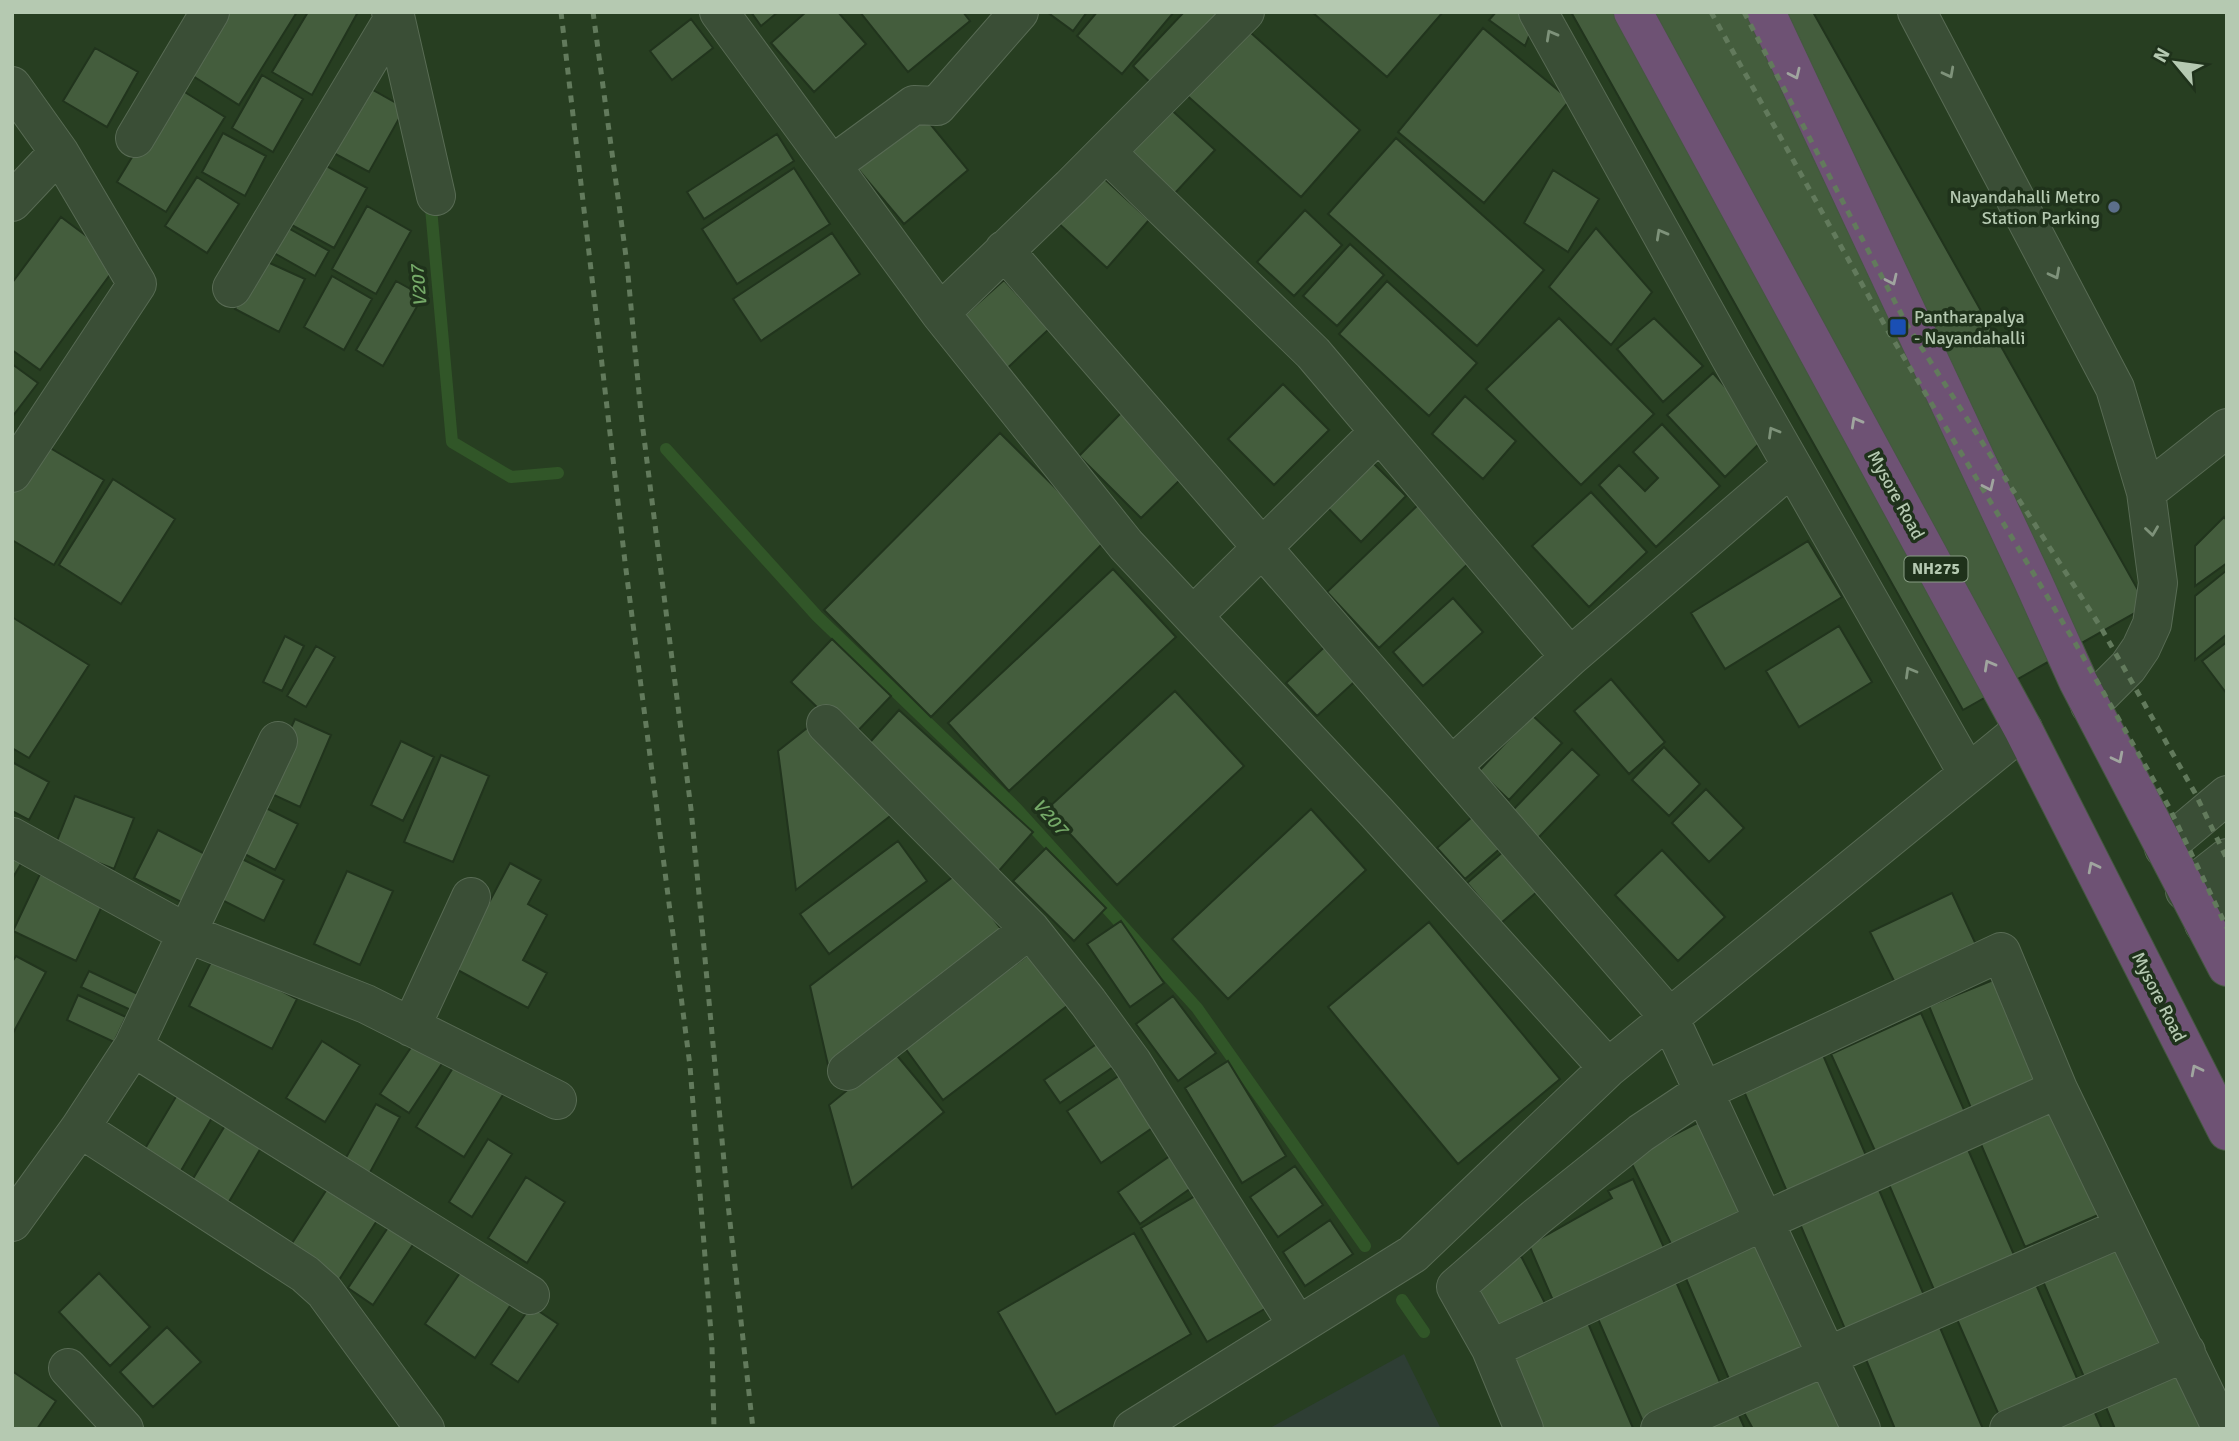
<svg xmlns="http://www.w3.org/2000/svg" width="2239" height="1441" font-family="Signika,sans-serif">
	<rect width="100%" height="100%" fill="#273e21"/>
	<path fill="#2e3e34" d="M1404,1354L1441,1429H1268Z"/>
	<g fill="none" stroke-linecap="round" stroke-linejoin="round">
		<path stroke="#315628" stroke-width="12" d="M430,197L452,442L511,477L558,473
			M666,449L817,616L1016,808L1197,1008L1365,1246
			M1402,1300L1424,1332"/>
	</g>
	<path fill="#445d3d" stroke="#21341d" stroke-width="2" d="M221,12H297L239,105L185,71Z
		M308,12H358L312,95L272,72Z
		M751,12H778L761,26Z
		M806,12H838L866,44L814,92L771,43Z
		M860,12H963L970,21L908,72Z
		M1047,12H1087L1073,31Z
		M1097,12H1174L1122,74L1077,36Z
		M1184,12H1226L1156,88L1133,66Z
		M1312,12H1443L1387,77Z
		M1496,12H1533L1537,16L1525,46L1489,20Z
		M1571,12H1813L2147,606L1963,710Z
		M691,19L713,48L672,80L650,51Z
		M1242,25L1360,130L1301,197L1183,92Z
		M1483,28L1570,100L1484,203L1398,132Z
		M95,48L138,72L107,127L63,101Z
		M262,75L303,99L273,152L232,128Z
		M364,85L405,108L369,172L328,150Z
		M175,86L225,117L166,212L117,182Z
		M1165,104L1215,150L1175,193L1125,148Z
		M922,114L968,170L904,224L857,168Z
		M223,133L266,156L245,196L202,172Z
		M777,134L794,161L704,219L687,192Z
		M1396,138L1544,270L1477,346L1328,214Z
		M321,163L367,188L334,248L288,223Z
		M794,168L830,224L737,284L702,229Z
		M1553,170L1599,199L1568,252L1524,223Z
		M1098,173L1149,220L1107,268L1055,220Z
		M197,177L239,204L207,253L165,226Z
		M367,206L411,231L376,294L332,269Z
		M1305,210L1342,245L1294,296L1257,262Z
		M61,217L120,261L40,370L12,350V283Z
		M288,228L329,251L315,276L274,253Z
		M1596,228L1652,292L1611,345L1549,287Z
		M832,233L860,274L761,341L733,299Z
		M1350,244L1384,275L1337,326L1303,296Z
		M261,259L305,279L279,332L235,309Z
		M332,276L372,299L344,350L304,327Z
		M1004,280L1049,329L1001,374L955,324Z
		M396,281L423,296L383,366L356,350Z
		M1387,281L1477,363L1429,416L1339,334Z
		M1559,318L1654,414L1581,485L1486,389Z
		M1654,318L1703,366L1663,402L1617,349Z
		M12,364L38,383L12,417Z
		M1713,373L1768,435L1725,477L1667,415Z
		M1283,384L1329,430L1274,485L1228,439Z
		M1465,396L1516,441L1483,479L1432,434Z
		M1123,411L1186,474L1141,518L1079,456Z
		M1662,424L1720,486L1656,547L1599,485L1619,465L1645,491L1658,478L1633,452Z
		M1000,433L1107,539L931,717L824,610Z
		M40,442L104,480L54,565L12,540V488Z
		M1371,461L1406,496L1361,542L1325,505Z
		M113,479L175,519L121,604L59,565Z
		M1591,492L1647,552L1589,607L1532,546Z
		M1419,504L1472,560L1379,648L1327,592Z
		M2224,517L2227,521V563L2195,586V546Z
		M1808,541L1842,597L1725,669L1691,613Z
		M1113,569L1176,637L1009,791L948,723Z
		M2227,570V634L2195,660V596Z
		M1453,598L1483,632L1423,686L1393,652Z
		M12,617L89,665L29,758L12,748Z
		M1839,626L1872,682L1799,727L1766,671Z
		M285,636L304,646L282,691L263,682Z
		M832,639L891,696L850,739L791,682Z
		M1332,640L1363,674L1317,716L1286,683Z
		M2227,642V694L2202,661Z
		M316,646L335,657L306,707L287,696Z
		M1611,679L1665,742L1629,774L1574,711Z
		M1175,691L1244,766L1117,885L1047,809Z
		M899,710L1033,832L997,873L863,750Z
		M1532,715L1562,743L1509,800L1479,771Z
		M295,719L331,735L300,807L263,790Z
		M816,721L894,813L796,890L778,751Z
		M401,741L434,757L403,821L371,805Z
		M1664,747L1700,784L1669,816L1632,780Z
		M1572,749L1599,775L1538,838L1511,812Z
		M441,755L489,776L453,862L404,842Z
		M12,762L49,782L29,820L12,811Z
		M1706,789L1744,828L1709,862L1672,823Z
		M75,796L134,818L114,869L55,846Z
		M260,805L298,824L275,870L237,850Z
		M1482,808L1510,840L1465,879L1437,848Z
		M1311,809L1366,870L1228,999L1172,939Z
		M158,830L213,858L189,906L134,878Z
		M898,841L927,881L829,954L800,914Z
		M1512,844L1546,884L1501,923L1467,883Z
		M1046,848L1106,908L1074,941L1013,881Z
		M1662,850L1725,917L1678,961L1615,895Z
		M232,854L284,880L264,921L212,895Z
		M12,856L22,862L12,879Z
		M510,863L541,880L528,904L547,915L523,960L547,973L528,1008L454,968Z
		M347,871L393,891L360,965L314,944Z
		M958,873L1004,933L828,1065L810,986Z
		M40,874L103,904L76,961L13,931Z
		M1952,893L1979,951L1898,989L1870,932Z
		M1121,921L1164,983L1130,1007L1087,944Z
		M1429,922L1560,1079L1458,1164L1328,1007Z
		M1028,955L1067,1006L943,1100L905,1048Z
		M16,956L46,972L12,1035V962Z
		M214,956L297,999L272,1049L189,1006Z
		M89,971L140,995L133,1011L81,987Z
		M2003,976L2044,1078L1971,1108L1929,1006Z
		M78,995L126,1017L114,1042L67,1020Z
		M1173,996L1216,1053L1178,1081L1136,1024Z
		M1921,1013L1965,1112L1876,1153L1831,1054Z
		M1104,1039L1119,1063L1060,1103L1044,1080Z
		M322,1041L360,1065L325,1122L286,1098Z
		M414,1043L443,1062L409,1113L380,1094Z
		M1820,1048L1868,1160L1788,1194L1740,1082Z
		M894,1052L944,1112L852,1188L829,1105Z
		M1228,1061L1286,1156L1242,1183L1185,1088Z
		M456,1063L504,1093L464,1157L416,1127Z
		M1123,1073L1158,1124L1101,1163L1067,1111Z
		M177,1095L213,1116L179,1174L143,1152Z
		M2056,1100L2105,1212L2025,1247L1977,1135Z
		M376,1104L400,1117L368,1176L343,1163Z
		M229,1119L265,1141L227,1205L191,1182Z
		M1699,1122L1746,1216L1675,1252L1629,1158Z
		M488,1139L512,1154L472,1217L449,1202Z
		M1966,1145L2015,1257L1935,1292L1887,1180Z
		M1180,1149L1201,1181L1140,1224L1118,1192Z
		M1295,1166L1323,1205L1278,1237L1250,1197Z
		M526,1177L565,1202L527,1263L488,1238Z
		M1633,1179L1666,1252L1555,1305L1529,1245L1612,1198L1608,1191Z
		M1876,1183L1924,1295L1845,1329L1797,1217Z
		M329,1186L378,1219L337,1283L287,1251Z
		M1202,1192L1268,1307L1207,1342L1141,1228Z
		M1330,1220L1353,1254L1305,1286L1283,1252Z
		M389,1226L414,1243L373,1305L348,1288Z
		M1134,1233L1191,1334L1056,1414L998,1312Z
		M2118,1237L2166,1350L2087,1384L2039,1272Z
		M1763,1239L1812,1351L1732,1386L1684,1274Z
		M1521,1256L1549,1311L1492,1338L1464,1290Z
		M464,1267L514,1300L475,1358L425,1324Z
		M99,1273L150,1327L110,1366L59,1312Z
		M2031,1273L2080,1385L2001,1420L1952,1308Z
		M1674,1277L1723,1389L1644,1424L1595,1312Z
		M531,1306L558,1324L518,1382L491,1364Z
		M1585,1316L1633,1428L1632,1429H1539L1506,1352Z
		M1936,1318L1983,1429H1895L1862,1350Z
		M167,1327L201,1362L153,1407L120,1372Z
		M2182,1366L2210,1429H2115L2103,1400Z
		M1818,1368L1850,1429H1753L1742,1409Z
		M12,1371L56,1401L37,1429H12Z
		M1734,1404L1745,1429H1678Z
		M2092,1406L2102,1429H2040Z"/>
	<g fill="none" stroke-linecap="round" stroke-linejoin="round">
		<defs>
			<path id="minor" d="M391,12L395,16L436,196
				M719,12L940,313L1126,545L1376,812L1608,1068
				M1538,12L1730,357L1968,774
				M1917,12L2115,388L2146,492L2158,583L2152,624L2141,648L2128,667L2090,705
				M12,86L59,152L137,284L12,473
				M135,138L210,12
				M1106,152L1313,353L1570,657
				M832,165L914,105L937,106L1019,12
				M12,202L59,152
				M1004,250L1669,1017L1861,1429
				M232,288L395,16
				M940,313L1071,187L1245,12
				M2146,492L2227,428
				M1193,616L1379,432
				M826,724L1030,929L1088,1002L1132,1062L1298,1326
				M1452,766L1570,657L1792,466
				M12,837L186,933L366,1004L557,1100
				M2164,848L2227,795
				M2185,891L2227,858
				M2204,924L2227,903
				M411,1027L471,897
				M133,1047L530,1295
				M847,1071L1030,929
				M80,1128L305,1274L324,1291L425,1429
				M12,1222L80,1128L133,1047L278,741
				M1491,1349L1764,1221L2058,1089
				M68,1368L124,1429
				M1133,1429L1413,1254L1608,1068L2023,729
				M1524,1429L1491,1349L1456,1287L1535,1218L1641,1133L1704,1091L2001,952L2058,1089L2222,1429
				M1660,1429L2124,1227
				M2009,1429L2186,1352"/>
			<path id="highway" d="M1633,12L2023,729L2227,1131
				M1766,12L2032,579L2078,681L2227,967"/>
		</defs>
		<use href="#minor" stroke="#586b54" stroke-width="40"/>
		<use href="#highway" stroke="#455841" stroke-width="40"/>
		<use href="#minor" stroke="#3a4e36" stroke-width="38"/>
		<use href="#highway" stroke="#6e5274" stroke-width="38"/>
		<path stroke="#627a5c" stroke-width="5" stroke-dasharray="7 7" stroke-linecap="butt" d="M561,12L625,562L690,1066L712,1346L714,1429
			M593,12L627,264L641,414L691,809L728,1204L753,1429
			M1711,12L1888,331L2074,641L2169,807L2227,928
			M1744,12L1907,325L2100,626L2195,793L2227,859"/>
	</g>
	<defs><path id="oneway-chevron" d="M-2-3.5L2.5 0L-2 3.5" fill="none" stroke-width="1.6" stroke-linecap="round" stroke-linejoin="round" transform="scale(1.75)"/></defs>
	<g stroke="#7e927a">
		<use href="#oneway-chevron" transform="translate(1551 35) rotate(-119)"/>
		<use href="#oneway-chevron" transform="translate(1949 73) rotate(62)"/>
		<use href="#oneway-chevron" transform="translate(1661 234) rotate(-119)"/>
		<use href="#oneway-chevron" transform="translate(2055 274) rotate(62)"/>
		<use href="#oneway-chevron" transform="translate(1773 432) rotate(-120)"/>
		<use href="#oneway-chevron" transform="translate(2152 531) rotate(82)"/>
		<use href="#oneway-chevron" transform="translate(1910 672) rotate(-120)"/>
	</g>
	<g stroke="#a0a59f">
		<use href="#oneway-chevron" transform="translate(1795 74) rotate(65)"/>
		<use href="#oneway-chevron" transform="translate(1892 280) rotate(65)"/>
		<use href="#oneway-chevron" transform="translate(1856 422) rotate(-119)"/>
		<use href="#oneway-chevron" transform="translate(1989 486) rotate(65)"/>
		<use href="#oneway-chevron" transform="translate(1989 665) rotate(-119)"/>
		<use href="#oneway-chevron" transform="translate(2118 758) rotate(63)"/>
		<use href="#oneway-chevron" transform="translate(2093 867) rotate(-117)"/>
		<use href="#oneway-chevron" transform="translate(2196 1070) rotate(-117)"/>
	</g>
	<circle fill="#5c6f8a" stroke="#1f321b" stroke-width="2.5" cx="2114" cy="207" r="7"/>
	<rect fill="#1a4fb4" stroke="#1f321b" stroke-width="2.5" x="1889" y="318" width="18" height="18" rx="3.5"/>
	<g text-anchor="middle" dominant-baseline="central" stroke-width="7" stroke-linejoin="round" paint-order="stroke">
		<rect fill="#1f321b" stroke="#889c84" stroke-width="2" x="1904.5" y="556.5" width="63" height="25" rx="5"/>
		<g font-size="16" font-weight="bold" fill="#b5c9b1">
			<text x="1936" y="569">NH275</text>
		</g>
		<g font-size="18" fill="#b5c9b1" stroke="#1f321b" text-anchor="end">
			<text x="2100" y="197">Nayandahalli Metro<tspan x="2100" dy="21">Station Parking</tspan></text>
			<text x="1914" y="317" text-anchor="start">Pantharapalya<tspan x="1914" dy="21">- Nayandahalli</tspan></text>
		</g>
		<g font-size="18" fill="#b5c9b1" stroke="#1f321b">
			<text transform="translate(1896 495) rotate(61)">Mysore Road</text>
			<text transform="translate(2159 997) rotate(63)">Mysore Road</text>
		</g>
		<g font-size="19" font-style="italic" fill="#75aa68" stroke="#1f321b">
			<text transform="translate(419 286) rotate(-95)">V207</text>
			<text transform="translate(1050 817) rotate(48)">V207</text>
		</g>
	</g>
	<rect width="2239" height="1441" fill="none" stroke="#b5c9b1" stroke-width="28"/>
	<g transform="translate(2176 63) rotate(299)" stroke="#1f321b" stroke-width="5" paint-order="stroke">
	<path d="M0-5L12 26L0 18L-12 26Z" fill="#b5c9b1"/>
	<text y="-10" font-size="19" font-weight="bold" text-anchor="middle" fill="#b5c9b1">N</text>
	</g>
</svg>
